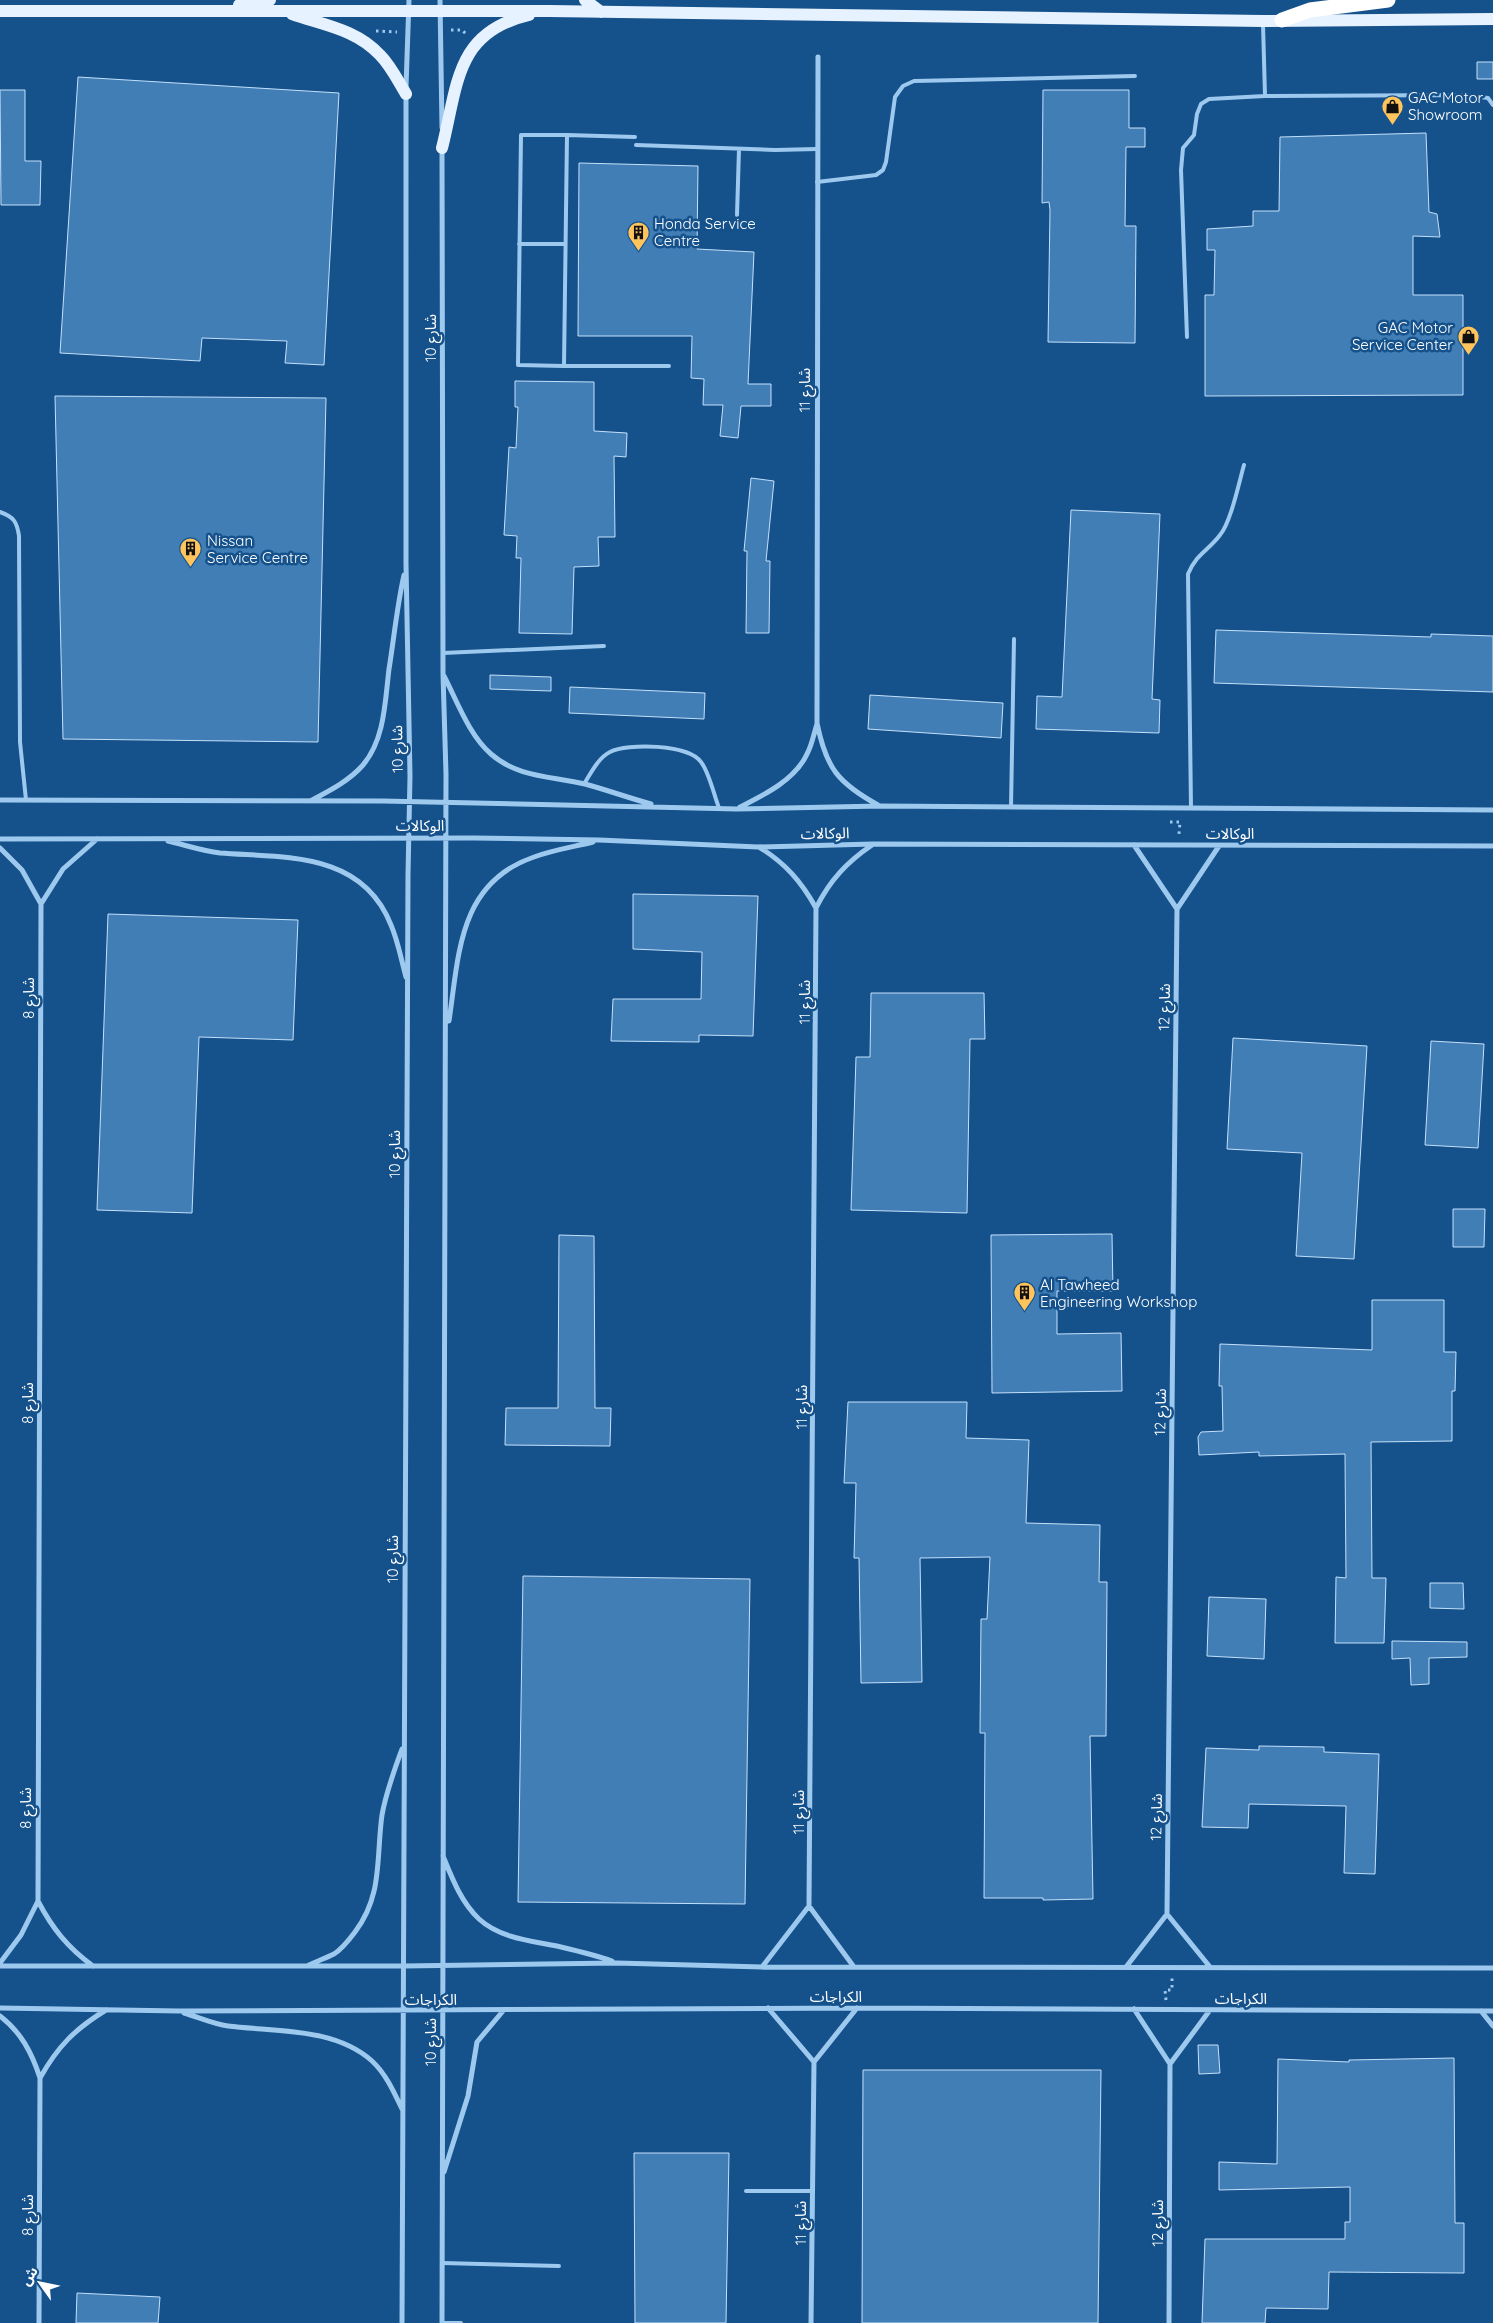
<svg xmlns="http://www.w3.org/2000/svg" width="1493" height="2323" font-family="Quicksand,'Noto Sans Arabic',sans-serif">
	<rect width="100%" height="100%" fill="#15518b"/>
	<path fill="#427eb6" stroke="#c4e1fb" d="M1477,62H1493V79H1477Z
		M78,77L339,93L324,365L285,363L287,341L202,338L200,361L60,353Z
		M0,90H25V161H41L40,205H1Z
		M1043,90H1129V128H1145V147H1126L1125,226H1136L1135,343L1048,342L1050,210L1049,202L1042,203Z
		M1426,133L1429,212L1437,214L1440,237L1413,236V295H1463V395L1205,396V295H1214L1215,250H1207V229L1253,226V211H1279L1280,137Z
		M579,163L698,166L697,249L754,252L748,384H771V406H741L738,438L720,436L723,405H703L704,379L691,378L692,336H578Z
		M515,381L594,382V431L627,433L626,457L614,456L615,537H598L599,566L574,567L572,634L519,633L521,558H516L517,536L504,535L509,447L516,448L518,407H515Z
		M55,396L326,398L318,742L63,739Z
		M751,478L774,481L766,561H770L769,633H746L747,551H744Z
		M1071,510L1160,514L1152,699L1160,700L1159,733L1036,729L1037,696L1062,697Z
		M1216,630L1431,637V634L1493,636V692L1214,683Z
		M490,675L551,677V691L490,689Z
		M570,687L705,693L704,719L569,713Z
		M870,695L1003,703L1001,738L868,729Z
		M633,894L758,896L753,1036L699,1035V1042L611,1041L613,999H701L702,952L633,949Z
		M108,914L298,920L293,1040L199,1037L192,1213L97,1210Z
		M871,993H984L985,1039H970L967,1213L851,1210L856,1057H870Z
		M1233,1038L1367,1046L1354,1259L1296,1256L1302,1153L1227,1149Z
		M1431,1041L1484,1044L1478,1148L1425,1145Z
		M1453,1209H1485L1484,1247H1453Z
		M1112,1234L1113,1291H1057V1334L1121,1333L1122,1391L992,1393L991,1235Z
		M559,1235L594,1236L595,1408H611L610,1446L505,1445L506,1408H558Z
		M1372,1300H1444V1352H1456L1455,1391H1452V1441L1371,1442L1372,1578H1386L1384,1643H1335L1336,1577L1346,1578L1345,1454L1259,1456V1452L1199,1455L1198,1437L1201,1432L1223,1431L1222,1386H1219L1220,1344L1372,1350Z
		M848,1402H967L966,1438L1029,1440L1026,1523L1100,1525L1099,1582H1107L1106,1736H1090L1093,1899L1043,1900V1898H984L985,1733H980L981,1619H987L990,1557L920,1558L922,1682L861,1683L859,1558H854L856,1483H844Z
		M523,1576L750,1579L745,1904L518,1902Z
		M1430,1583H1463L1464,1609L1430,1608Z
		M1209,1597L1266,1599L1264,1659L1207,1656Z
		M1392,1641L1467,1642V1657L1429,1658V1684L1411,1685L1410,1658L1392,1659Z
		M1259,1746L1324,1747V1752L1379,1754L1375,1874L1344,1873L1346,1806L1249,1804L1248,1828L1202,1827L1206,1748L1259,1750Z
		M1198,2045H1218L1220,2073L1199,2074Z
		M1454,2058L1455,2223H1464V2273L1329,2272L1328,2309L1266,2308L1265,2323H1202L1205,2239H1345V2222H1350V2187L1219,2190V2162L1277,2164L1278,2059L1349,2062V2060Z
		M863,2070H1101L1098,2323H862Z
		M634,2153H729L726,2323H635Z
		M77,2293L160,2297L158,2323H76Z"/>
	<g fill="none" stroke-linecap="round" stroke-linejoin="round">
		<path stroke="#9ec9ef" stroke-width="3" stroke-dasharray="2.5 4" stroke-linecap="butt" d="M451,30H462L466,34
			M376,31L397,32
			M1170,822H1180L1179,834
			M1166,2000L1165,1990H1172V1978"/>
		<path stroke="#9ec9ef" stroke-width="4" d="M1263,24L1265,96L1465,95L1488,98L1493,105
			M567,135H521L518,365L564,366L567,135L635,137
			M636,145L775,150L817,149
			M817,182L876,175L883,170L886,162L895,97L903,86L914,81L1135,76
			M737,215L739,149
			M519,244H565
			M1187,337L1181,170L1183,148L1194,135L1197,114L1201,104L1209,99L1265,96
			M564,366H669
			M0,512C14,517 17,522 19,536L20,742L26,800
			M443,653L604,646
			M584,784C591,773 598,758 610,752C627,743 689,744 701,762C709,772 714,795 719,808
			M1011,807L1014,639
			M1191,808L1188,574C1197,553 1208,551 1220,535C1231,522 1239,482 1244,465
			M746,2191H812
			M442,2263L559,2266
			M442,2323H461"/>
		<path stroke="#9ec9ef" stroke-width="5" d="M440,0L442,128
			M818,57L817,723C826,768 838,783 878,805
			M406,87L409,0
			M442,149L443,674L446,774L442,2323
			M444,676C457,701 469,735 491,754C518,778 552,776 585,784C607,790 629,798 651,804
			M0,800L383,801L737,809L880,806L1493,810
			M310,801C329,791 349,781 363,765C385,739 385,701 389,669C394,638 397,606 404,575
			M740,807C764,795 795,780 807,754C812,745 814,733 817,724
			M0,839L474,838L599,840L758,847L873,844L1493,846
			M168,841C185,845 203,851 220,853C285,858 362,851 391,925C398,941 401,959 406,977
			M1134,845L1177,909
			M759,847C785,863 801,881 816,908
			M0,848L22,870L41,904L38,1901L21,1935L0,1963
			M41,904L63,869L97,839
			M449,1021C459,955 458,883 534,857C553,850 573,847 593,842
			M443,1856C452,1878 461,1902 479,1919C501,1939 533,1941 561,1947C578,1951 595,1955 612,1961
			M38,1901C52,1928 68,1948 93,1966
			M1167,1914L1210,1967
			M309,1965C317,1961 326,1958 334,1954C342,1949 349,1940 355,1932C383,1895 376,1858 382,1815C386,1792 394,1771 402,1749
			M0,1966H404L617,1963L762,1967L1493,1968
			M762,1967L809,1906
			M854,1967L809,1906L816,908C830,880 847,862 872,845
			M1126,1967L1167,1914L1177,909L1219,846
			M0,2008L179,2011L857,2008L1493,2011
			M768,2008L814,2062
			M1134,2009L1170,2064L1169,2323
			M1481,2011L1493,2026
			M184,2013C198,2017 213,2024 228,2026C275,2032 334,2027 372,2061C386,2074 394,2092 402,2109
			M0,2016C21,2032 32,2053 40,2078L39,2323
			M1170,2064L1210,2010
			M40,2078C58,2046 75,2029 106,2010
			M444,2172L468,2096L477,2042L503,2011
			M402,2323L408,875L410,776L406,564V95
			M811,2323L814,2062L857,2008"/>
		<path stroke="#e6f2ff" stroke-width="12" d="M585,0L601,12
			M239,5L270,0
			M0,11H549L1263,21L1493,19
			M292,14C323,25 356,29 380,55C391,66 398,81 406,94
			M442,148C458,85 455,32 529,15"/>
		<path stroke="#fff" stroke-width="15" d="M1282,20L1310,10L1388,0"/>
	</g>
	<defs>
		<symbol id="shop-pin" viewBox="-11 -11 22 30"><path d="M0 17L-7.5 6A9.5 9.5 0 1 1 7.5 6Z" fill="#ffc45c" stroke="#15518b"/><path d="M-5-2.5h2.3a2.7 3.5 0 0 1 5.4 0H5L5.5 6h-11ZM-1.5-2.5h3a1.5 2.3 0 0 0-3 0Z" fill="#111"/></symbol>
		<symbol id="building-pin" viewBox="-11 -11 22 30"><path d="M0 17L-7.5 6A9.5 9.5 0 1 1 7.5 6Z" fill="#ffc45c" stroke="#15518b"/><path d="M-4-6H4V6H1V3H-1V6H-4ZM-2.5-4.3h1.7v1.8h-1.7ZM.8-4.3h1.7v1.8H.8ZM-2.5-1h1.7V.8h-1.7ZM.8-1h1.7V.8H.8Z" fill="#111"/></symbol>
	</defs>
	<g fill-rule="evenodd">
		<use href="#shop-pin" x="1380" y="94" width="25" height="34"/>
		<use href="#building-pin" x="626" y="220" width="25" height="34"/>
		<use href="#shop-pin" x="1456" y="324" width="25" height="34"/>
		<use href="#building-pin" x="178" y="536" width="25" height="34"/>
		<use href="#building-pin" x="1012" y="1280" width="25" height="34"/>
	</g>
	<g text-anchor="middle" dominant-baseline="central" stroke-width="5" stroke-linejoin="round" paint-order="stroke">
		<g font-size="15" fill="#fff" stroke="#15518b" text-anchor="start">
			<text x="1408" y="97">GAC Motor<tspan x="1408" dy="17">Showroom</tspan></text>
			<text x="654" y="223">Honda Service<tspan x="654" dy="17">Centre</tspan></text>
			<text x="1453" y="327" text-anchor="end">GAC Motor<tspan x="1453" dy="17">Service Center</tspan></text>
			<text x="207" y="540">Nissan<tspan x="207" dy="17">Service Centre</tspan></text>
			<text x="1040" y="1284">Al Tawheed<tspan x="1040" dy="17">Engineering Workshop</tspan></text>
		</g>
		<g font-size="15" fill="#fff" stroke="#15518b">
			<text transform="translate(430 338) rotate(-90)">شارع 10</text>
			<text transform="translate(804 390) rotate(-90)">شارع 11</text>
			<text transform="translate(397 749) rotate(-91)">شارع 10</text>
			<text x="420" y="825">الوكالات</text>
			<text transform="translate(825 833) rotate(-1)">الوكالات</text>
			<text x="1230" y="833">الوكالات</text>
			<text transform="translate(28 998) rotate(-90)">شارع 8</text>
			<text transform="translate(804 1002) rotate(-90)">شارع 11</text>
			<text transform="translate(1164 1007) rotate(-89)">شارع 12</text>
			<text transform="translate(394 1154) rotate(-90)">شارع 10</text>
			<text transform="translate(27 1403) rotate(-90)">شارع 8</text>
			<text transform="translate(801 1407) rotate(-90)">شارع 11</text>
			<text transform="translate(1160 1412) rotate(-89)">شارع 12</text>
			<text transform="translate(392 1559) rotate(-90)">شارع 10</text>
			<text transform="translate(25 1808) rotate(-90)">شارع 8</text>
			<text transform="translate(798 1812) rotate(-90)">شارع 11</text>
			<text transform="translate(1156 1817) rotate(-89)">شارع 12</text>
			<text x="836" y="1996">الكراجات</text>
			<text x="1241" y="1998">الكراجات</text>
			<text x="431" y="1999">الكراجات</text>
			<text transform="translate(430 2042) rotate(-90)">شارع 10</text>
			<text transform="translate(27 2215) rotate(-90)">شارع 8</text>
			<text transform="translate(800 2223) rotate(-90)">شارع 11</text>
			<text transform="translate(1157 2223) rotate(-90)">شارع 12</text>
		</g>
	</g>
	<g transform="translate(40 2283) rotate(303)" stroke="#15518b" stroke-width="4" paint-order="stroke">
	<path d="M0-4L9 19L0 12L-9 19Z" fill="#ffffff"/>
	<text y="-8" font-size="14" font-weight="bold" text-anchor="middle" fill="#ffffff">ش</text>
	</g>
</svg>
